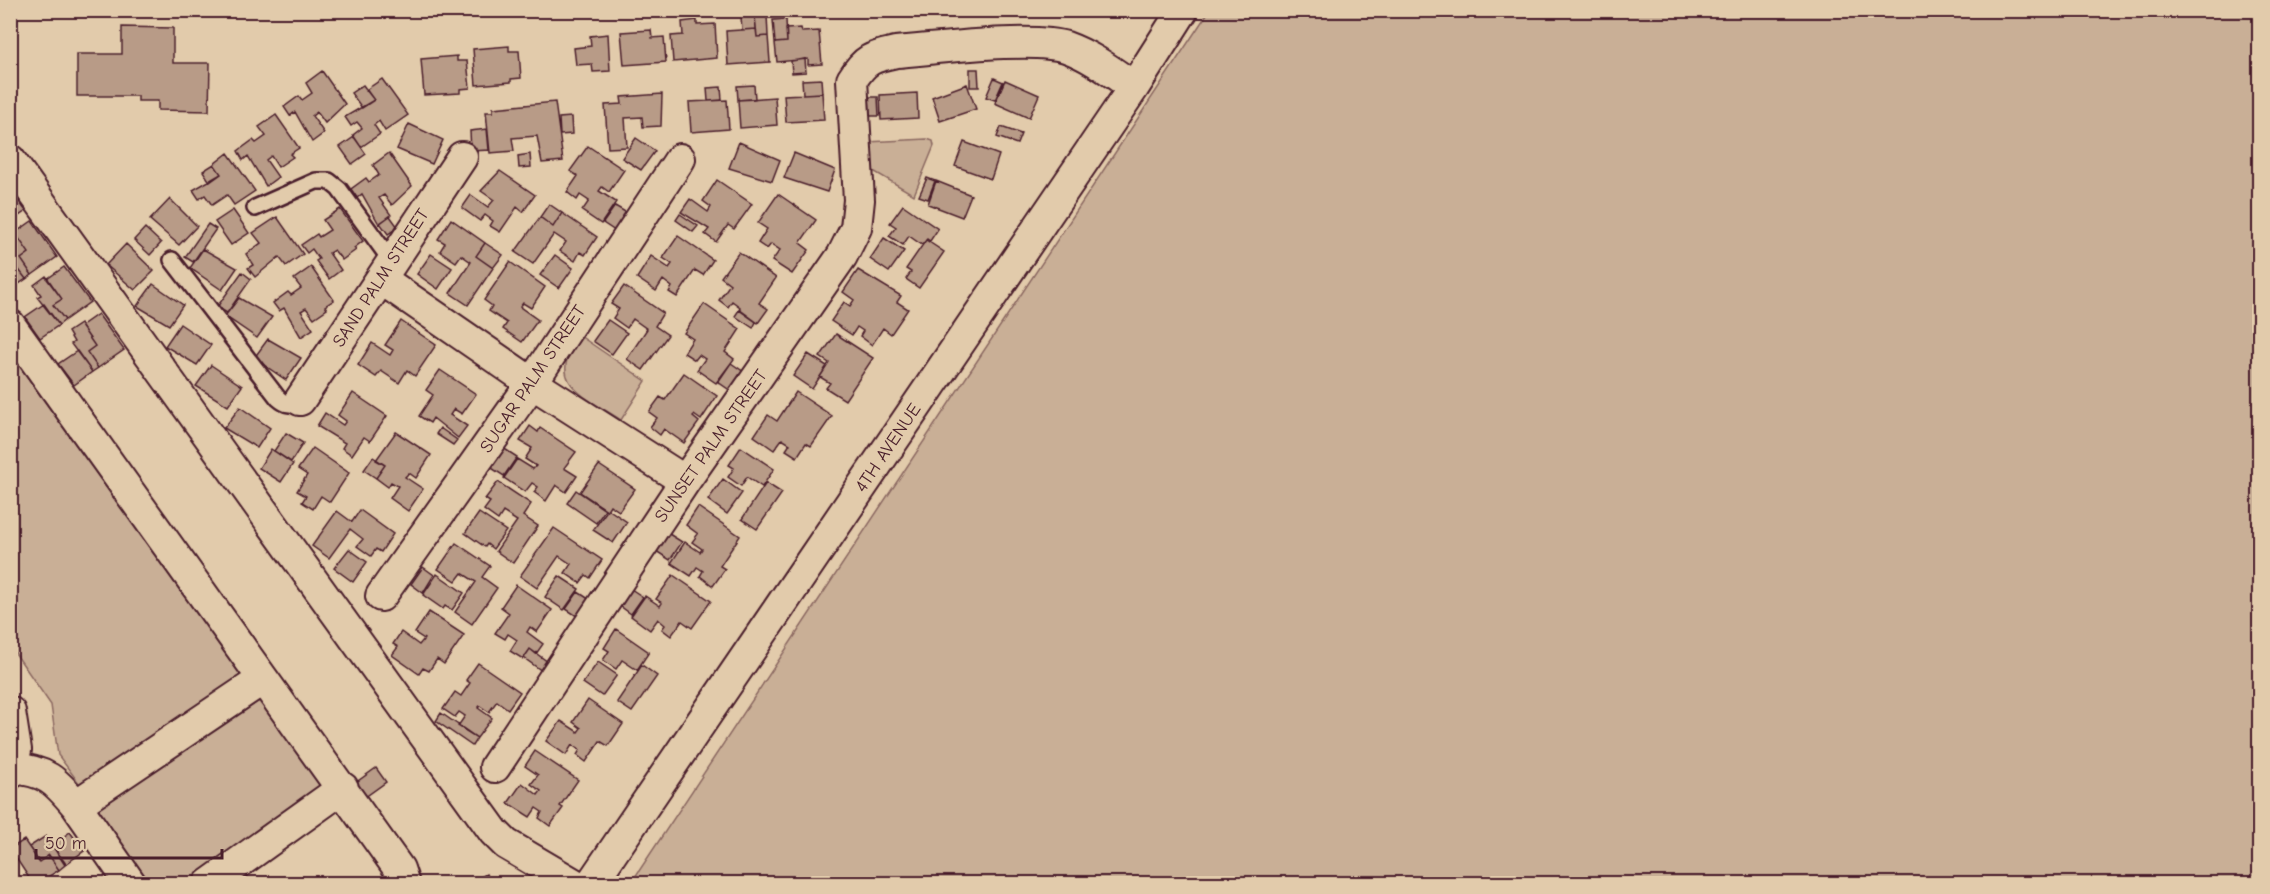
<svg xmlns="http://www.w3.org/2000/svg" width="2270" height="894" font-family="'Comic Neue',sans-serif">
	<rect width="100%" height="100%" fill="#e2cbab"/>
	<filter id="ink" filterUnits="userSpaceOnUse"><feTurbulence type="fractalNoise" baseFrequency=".0167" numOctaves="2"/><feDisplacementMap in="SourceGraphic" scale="12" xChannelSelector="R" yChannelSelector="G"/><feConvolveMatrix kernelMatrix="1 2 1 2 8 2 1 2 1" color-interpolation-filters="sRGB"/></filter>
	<g filter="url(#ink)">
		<path fill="#c9af96" stroke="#8a6760" stroke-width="1.5" d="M1209,11H2259V883H631Z
			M927,139L933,141L934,146L914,195L870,169L867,142Z
			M580,336L646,381L621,420C585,396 543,383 580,336Z
			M10,353L242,677L82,787L58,755L51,705L11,647Z
			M257,697L321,787L184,883H148L95,808Z"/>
		<path fill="#b89b87" stroke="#4a1f2b" stroke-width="1.5" d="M767,15L768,36L757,37L755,16Z
			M755,16L756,29L742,30L741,17Z
			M786,19L787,42L775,43L773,20Z
			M697,20V25L715,24L717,58L673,62L671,36L683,35L682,22Z
			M122,27L173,28V63H210L209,111L158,110V101H138V96H77V54H122Z
			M801,28L802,32L819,31L822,64L808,65V59L777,62L775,43L787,42L786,29Z
			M756,29L757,37L768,36L770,62L728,65L726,31Z
			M651,30L652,38L664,37L666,62L624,65L621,32Z
			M608,34L610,71L593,72L592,64L576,65L574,48L591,46L590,36Z
			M509,46V51H519L521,78L511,79V82L476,85L473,49Z
			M457,56V61H467L470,88L460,89V93L424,95L421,59Z
			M805,59L806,72L792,73L791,61Z
			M970,69H978L979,87H970Z
			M322,71L345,104L325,123L317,112L312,116L324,133L312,142L295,112L290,116L284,107L299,96L302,100L312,93L306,83Z
			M994,78L1003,82L995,100L986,97Z
			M382,79L408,115L385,131L379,121L374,125L380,134L361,147L353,135L362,128L357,122L351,126L345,117L374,100L366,90Z
			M821,79L822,93L803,94L802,80Z
			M1005,80L1039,95L1029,118L995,103Z
			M967,84L976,109L940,121L932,97Z
			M363,85L374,100L362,108L351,93Z
			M754,85L755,99L738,100L737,86Z
			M721,87L722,100L708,101L707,88Z
			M822,93L824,120L786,122L784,95Z
			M917,93L918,118L881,120L880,95Z
			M662,94L661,126L643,127L642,117L625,118L627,147L608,148L605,105L622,104L621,97Z
			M775,97L777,125L740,128L738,100Z
			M869,97H878L879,116H870Z
			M727,100L729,129L691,132L689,102Z
			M555,102L563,161L542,163L537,136L512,138L514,151L490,153L486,112H493V108Z
			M276,115L299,148L290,154L293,157L278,167L271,156L266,160L278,177L266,186L248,156L243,160L238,151L253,140L256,143L266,136L259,127Z
			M571,117L572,134L560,135L559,118Z
			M409,124L443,140L432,164L397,149Z
			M1001,127L1021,134L1017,144L997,137Z
			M487,129L489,150L471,151L470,131Z
			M354,137L366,154L352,164L340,147Z
			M636,138L655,151L641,170L622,158Z
			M739,142L780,160L772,181L729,168Z
			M964,142L999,155L991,179L955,166Z
			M588,146L624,170L609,192L602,187L599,191L616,202L601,224L582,211L589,201L580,195L577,200L567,192L578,176L570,171Z
			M228,153L255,191L234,205L227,195L212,205L205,195L199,199L193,190L221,174L214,164Z
			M389,153L412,186L392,205L384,195L379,198L391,215L379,224L362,194L357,198L351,189L366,178L369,182L379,175L373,165Z
			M794,153L835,170L827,192L784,178Z
			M530,154L531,167L519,168L518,156Z
			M214,164L221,174L210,182L203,171Z
			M500,171L535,195L523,212L517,207L500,232L490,226L493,221L485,215L480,221L462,208L471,195L488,207L494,200L481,191Z
			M927,178L935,181L928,199L919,196Z
			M717,180L752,204L734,229L728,225L716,242L705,234L709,229L681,212L690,199L708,212L711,207L703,201Z
			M936,181L971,195L962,217L928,204Z
			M10,190L26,211L10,222Z
			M778,194L816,220L800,243L809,250L792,274L772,261L780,250L771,244L767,249L758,243L767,229L758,223Z
			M170,199L197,226L179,245L150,220Z
			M549,204L562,213L553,227L540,217Z
			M903,205L938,229L930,241L927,239L922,245L909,236L903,245L889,236L896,227L890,223Z
			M615,206L627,213L615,231L603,223Z
			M340,209L363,241L354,248L356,250L342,260L334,250L329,253L341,270L329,279L316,261L319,259L312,249L307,253L301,245L317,234L319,237L330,230L323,220Z
			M233,210L249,233L231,245L215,222Z
			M562,213L597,237L585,255L580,252L575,261L560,251L566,242L554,234L533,264L515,252L540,217L553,227Z
			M680,214L698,226L693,232L676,220Z
			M390,216L398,227L388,234L380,223Z
			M277,217L303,254L286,266L279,257L255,277L248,268L253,265L246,254L261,243L253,233Z
			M451,219L485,243L476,256L493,268L468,305L450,293L471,262L461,255L456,262L440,251L445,243L438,239Z
			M32,221L57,257L32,275L21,259L29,253L15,233Z
			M208,224L216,229L193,262L185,257Z
			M145,228L161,243L150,255L134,240Z
			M13,230L29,253L21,259L32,275L26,279L10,258V232Z
			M678,236L713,260L703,275L695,270L677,297L669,292L672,287L663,280L656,291L637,278L651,256L669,268L672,264L663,258Z
			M884,238L904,251L889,272L870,259Z
			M926,240L944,252L919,288L906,279L911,272L906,269Z
			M485,243L503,255L493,268L476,256Z
			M126,244L154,271L135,290L106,265Z
			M203,249L237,268L222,290L190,268Z
			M739,252L776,278L759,303L768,309L758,323L739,309L740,307L732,301L728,307L719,300L730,284L721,277Z
			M431,254L452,268L438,289L417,274Z
			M555,255L573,268L559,288L540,275Z
			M10,258L26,279L10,290Z
			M510,262L545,287L531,308L523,303L520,307L538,320L522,342L503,329L507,323L489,311L492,306L484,300Z
			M64,267L90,302L65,320L53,305L62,299L47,279Z
			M311,267L334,300L325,306L327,309L314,318L306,308L301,311L313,329L301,337L284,308L279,311L273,303L288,292L291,295L301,288L294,279Z
			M858,270L901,296L897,302L908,309L891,334L883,328L872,345L860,336L863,331L857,327L852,335L831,321L844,302L850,306L854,300L843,292Z
			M242,272L251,279L227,313L217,307Z
			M46,276L62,299L53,305L65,320L59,325L37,297L41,295L34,285Z
			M153,284L183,305L169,325L137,306Z
			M624,286L663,313L655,326L668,335L643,370L627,359L647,329L633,319L627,328L613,318L619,309L611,304Z
			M239,298L272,317L257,338L225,316Z
			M44,304L59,325L40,338L25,317Z
			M704,304L740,329L725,352L734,359L716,383L697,370L705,359L699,355L695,360L684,353L693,339L684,333Z
			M739,310L756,322L753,328L735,316Z
			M98,314L124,350L98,368L87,352L95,346L81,326Z
			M608,320L627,333L612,354L593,341Z
			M401,321L436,345L415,376L407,370L399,383L381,371L376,377L358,365L372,343L390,355L393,350L385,345Z
			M80,324L95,346L87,352L98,368L92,372L71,344L74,342L68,332Z
			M180,324L211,345L197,365L165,346Z
			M836,334L873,358L845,400L826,388L830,383L820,377L829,363L820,357Z
			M268,339L301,358L286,380L254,358Z
			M77,351L92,372L74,385L58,364Z
			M808,354L827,366L812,389L793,376Z
			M731,363L744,372L731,391L718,382Z
			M211,365L242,386L228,406L196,386Z
			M440,370L476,394L462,414L454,409L450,415L467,426L458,438L433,418L430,423L419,416L433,395L426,390Z
			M684,373L717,396L701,420L694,415L693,417L699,422L684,443L664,429L660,435L650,427L657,418L649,412L660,397L665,400Z
			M796,392L832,416L811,446L806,443L797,457L786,450L790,444L782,439L774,450L754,436L768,415L777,421Z
			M353,393L387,416L370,441L364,437L352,455L342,448L345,443L317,426L325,413L343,425L346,421L338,415Z
			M240,407L270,428L257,448L224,428Z
			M530,426L538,432L540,428L576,452L564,468L577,476L566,492L556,485L546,501L534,492L538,487L532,483L525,492L504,478L517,459L533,469L536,466L525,459L532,448L520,441Z
			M440,428L457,440L453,445L436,434Z
			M396,432L431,455L416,478L409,473L405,477L423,489L408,511L390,498L398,486L391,482L388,487L376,478L385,465L376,460Z
			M286,433L303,443L291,462L274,451Z
			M741,447L774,469L762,487L747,477L741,486L728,477L734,468L729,465Z
			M313,448L349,473L330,502L321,496L313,509L302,502L306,496L297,491L307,475L298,469Z
			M503,448L517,457L504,476L490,467Z
			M271,449L293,464L281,482L259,468Z
			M373,457L385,465L376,478L364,470Z
			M599,465L635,489L619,511L610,505L607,510L580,492Z
			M723,479L742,493L727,514L708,500Z
			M498,482L531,504L523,516L538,526L513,563L496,551L517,521L503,512L498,520L484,510L490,502L485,499Z
			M766,483L782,493L757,529L742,519Z
			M576,490L605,510L596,523L567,503Z
			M698,507L740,536L720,566L725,569L713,586L700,576L703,571L697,567L691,576L671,563L685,542L700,552L702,549L692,542L698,534L686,525Z
			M608,509L627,522L613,543L593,530Z
			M360,510L393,534L381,552L376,549L371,556L357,546L363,539L350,529L329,558L312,546L337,511L352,522Z
			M479,513L506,531L493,549L487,544L485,547L465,533Z
			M554,528L602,560L590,578L586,575L580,583L565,573L571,564L559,556L537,588L520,576Z
			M669,534L682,542L670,560L656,551Z
			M456,543L490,566L482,577L497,588L472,624L455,612L476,582L462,573L456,581L438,569Z
			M349,549L367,562L353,582L334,568Z
			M423,567L434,575L423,593L411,584Z
			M437,574L464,593L452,610L445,606L443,609L423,595Z
			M673,575L711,601L692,628L682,621L671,636L662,629L665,625L658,619L650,630L631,616L645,596L660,606L662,603L656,599Z
			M559,576L579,589L564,610L545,597Z
			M516,585L552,610L537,632L530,627L527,632L543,644L536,654L530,649L523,659L510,651L517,640L508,634L505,639L495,633L509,613L501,607Z
			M631,589L643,597L631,614L620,606Z
			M578,592L592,601L580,618L566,609Z
			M429,612L464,635L444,664L437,659L429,671L423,668L419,674L392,655L398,647L393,644L401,632L419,645L424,639L415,633Z
			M616,629L649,652L637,670L622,660L616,669L603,660L609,651L604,648Z
			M530,649L548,662L542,671L524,658Z
			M598,662L617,675L602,696L583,683Z
			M478,663L520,692L508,709L497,701L489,712L480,706L478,708L492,718L477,738L458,726L465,716L459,712L455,717L443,709L455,692L461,696L470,683L466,680Z
			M642,665L657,676L632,712L617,702Z
			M588,700L623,724L608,746L600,741L586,762L577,755L580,750L572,745L566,755L546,741L561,721L578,732L581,728L573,722Z
			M441,713L477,738L472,746L436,721Z
			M535,751L578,780L560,806L563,808L550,826L539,818L542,812L536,808L530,817L508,803L522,783L538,795L541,791L531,784L538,775L525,766Z
			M376,768L386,782L361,800L351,786Z
			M70,832L84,851L66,864L52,845Z
			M46,836L65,865L59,870L49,855L39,862L29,847Z
			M24,840L39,862L49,855L59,870L37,884H33L10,849Z
			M486,874L492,884H473L472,882Z"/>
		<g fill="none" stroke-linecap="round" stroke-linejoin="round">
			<defs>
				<path id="lane" d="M255,208L316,181H329L339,189L392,262
					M172,260L278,398C286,405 290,406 300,400"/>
				<path id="street" d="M10,160L494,832L506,844L574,884
					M381,279L532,383L685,481
					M10,325L399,869L404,884
					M300,400L462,157
					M381,596L532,383L680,159
					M10,712L16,750L10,774
					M495,767L685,481L842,256L856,228L859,200L852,80C865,59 872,57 896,52C936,49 1032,36 1066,47C1091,56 1112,72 1134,87
					M13,768C46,771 55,780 76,805L263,679
					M76,805L131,884
					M209,884L343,788
					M591,884L1134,87L1183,10"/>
			</defs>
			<use href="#lane" stroke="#4a1f2b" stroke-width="20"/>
			<use href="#street" stroke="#4a1f2b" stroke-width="34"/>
			<use href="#lane" stroke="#e2cbab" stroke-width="15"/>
			<use href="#street" stroke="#e2cbab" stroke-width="30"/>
		</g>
	</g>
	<g text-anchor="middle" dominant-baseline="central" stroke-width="4.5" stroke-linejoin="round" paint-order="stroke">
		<g font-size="18" fill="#4a1f2b" stroke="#e2cbab">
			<text transform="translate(381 278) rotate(-57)">SAND PALM STREET</text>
			<text transform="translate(533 379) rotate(-56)">SUGAR PALM STREET</text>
			<text transform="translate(711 446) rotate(-55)">SUNSET PALM STREET</text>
			<text transform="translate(888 448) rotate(-56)">4TH AVENUE</text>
		</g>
	</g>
	<rect width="2270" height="894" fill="none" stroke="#e2cbab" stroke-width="36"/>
	<rect x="18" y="18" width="2234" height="858" fill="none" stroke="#4a1f2b" stroke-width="2" filter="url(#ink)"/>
	<path d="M36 849v9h186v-9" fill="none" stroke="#4a1f2b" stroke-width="3"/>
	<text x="45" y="849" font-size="18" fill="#4a1f2b" stroke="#e2cbab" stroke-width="4.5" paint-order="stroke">50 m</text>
</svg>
